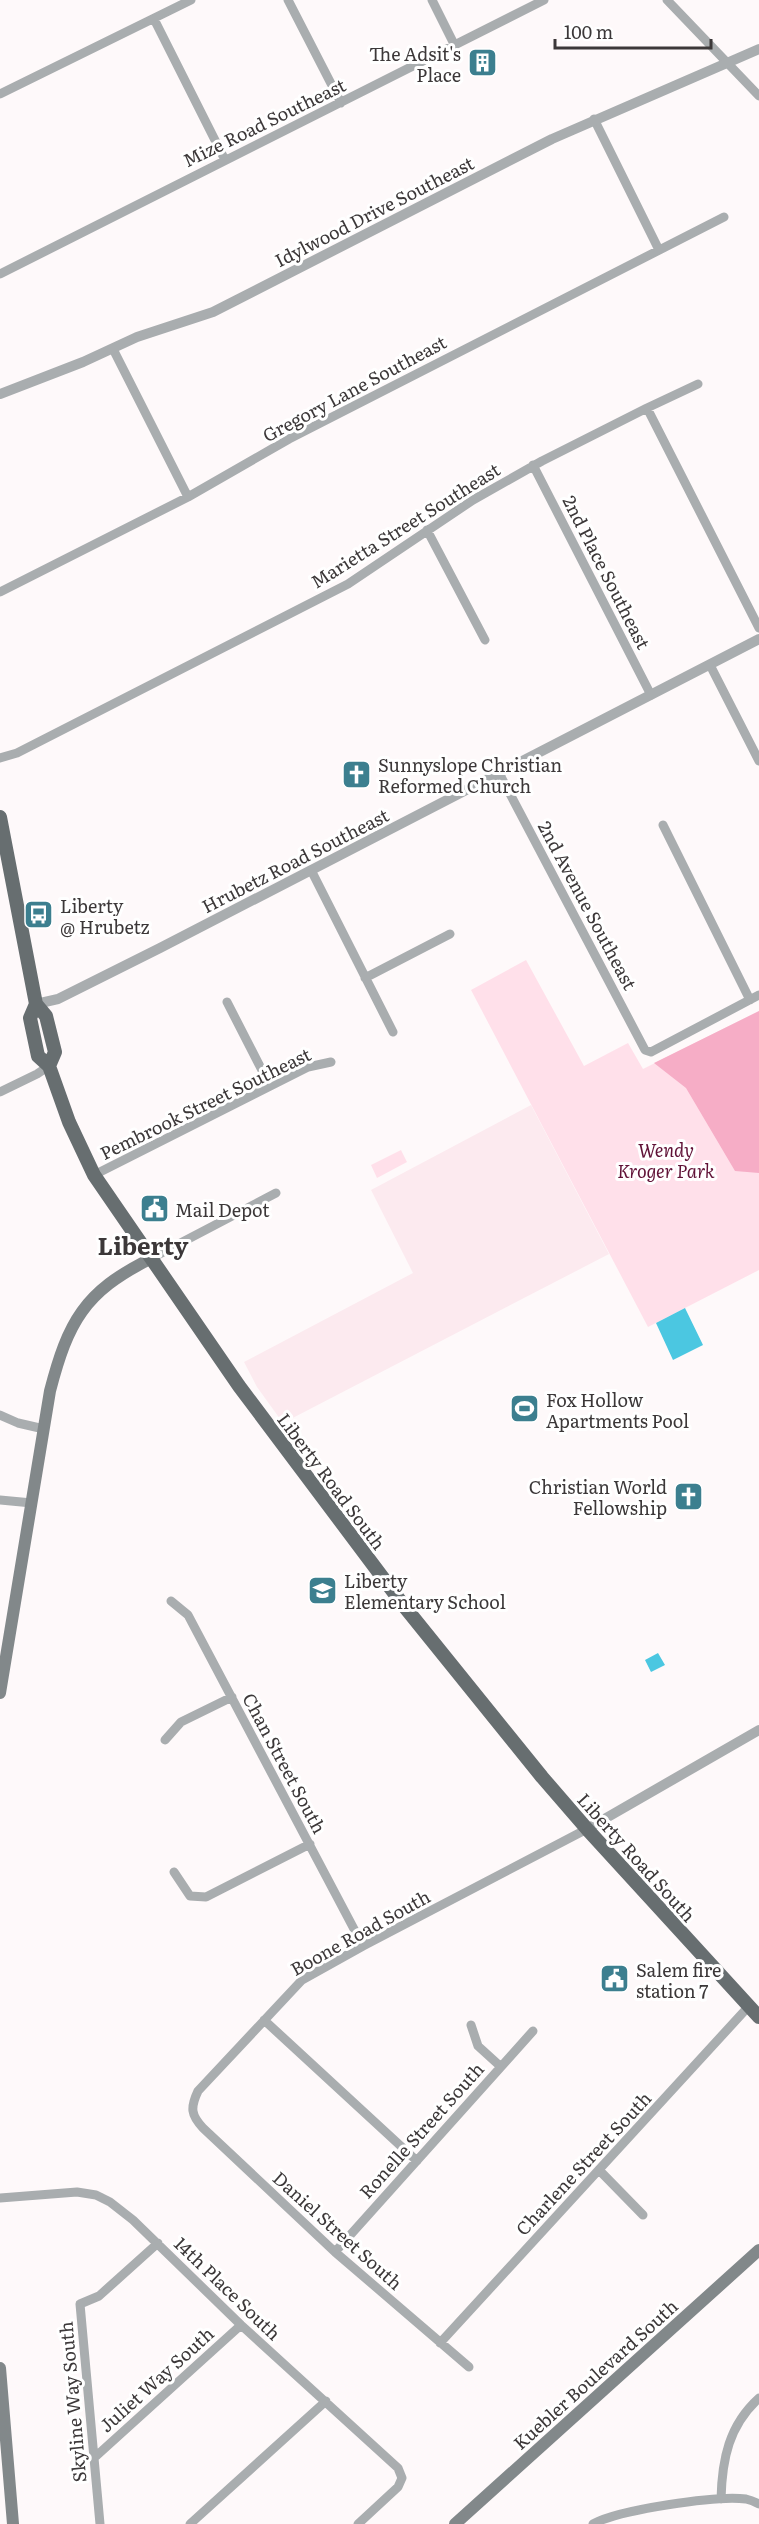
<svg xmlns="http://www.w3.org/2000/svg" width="759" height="2524" font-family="Literata,serif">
	<rect width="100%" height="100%" fill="#fef9fa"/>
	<path fill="#fceaef" d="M531,1105L609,1254L283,1423L257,1387L244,1362L413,1273L371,1190Z"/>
	<path fill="#ffe0ea" d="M526,960L584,1066L628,1043L643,1069L759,1011V1270L648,1327L471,990Z
		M401,1150L407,1162L377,1178L371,1165Z"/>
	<path fill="#f6adc6" d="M759,1011V1173L735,1171L686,1088L654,1063Z"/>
	<path fill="#4bc7e1" d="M685,1308L703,1345L673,1360L656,1323Z
		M518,1404L534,1406L533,1415L517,1412Z
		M658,1653L665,1665L651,1672L645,1660Z"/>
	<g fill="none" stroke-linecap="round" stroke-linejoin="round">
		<path stroke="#a9adaf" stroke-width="9" d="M288,0L341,103
			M432,0L455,46
			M667,0L759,96
			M154,19L225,160
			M0,94L191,0
			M594,119L659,250
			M0,274L544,0
			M113,349L188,497
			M647,408L759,628
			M533,465L651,695
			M427,530L485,640
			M0,592L188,497L289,439L724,217
			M710,665L759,761
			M0,758L17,753L348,584L473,500L542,461L647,408L698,384
			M499,773L645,1050L651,1052L759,995
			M663,825L750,1000
			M311,870L393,1032
			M365,978L450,934
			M227,1002L270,1086
			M0,1092L37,1074L49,1066
			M94,1175L308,1067L331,1062
			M150,1259L276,1193
			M0,1415L18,1423L44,1429
			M0,1500L32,1503
			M171,1601L188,1615L363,1946
			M165,1740L181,1722L232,1697
			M174,1872L190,1896L206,1897L310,1844
			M264,2020L417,2161
			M471,2025L478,2046L500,2066
			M599,2170L643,2215
			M0,2198L77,2192L96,2195L110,2202L133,2220L241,2325L398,2468L402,2478L398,2487L358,2524
			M335,2252L533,2031
			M440,2343L749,2006
			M469,2367L335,2252L203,2128C191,2115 190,2108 198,2091L302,1980L363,1946L587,1829
			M94,2458L241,2325
			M721,2499C722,2459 729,2425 759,2398
			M100,2524L80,2304L99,2296L158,2243
			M190,2524L326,2401
			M593,2524C618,2510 717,2495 746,2499C750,2500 755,2502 759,2504"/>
		<path stroke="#a9adaf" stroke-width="10" d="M0,394L83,362L137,337L213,312L552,139L759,49
			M36,1004L58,999L160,948L759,639
			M587,1829L759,1730"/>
		<path stroke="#82888a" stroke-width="12" d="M0,1693L50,1391C68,1322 84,1292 150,1259
			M0,2368L13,2524
			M455,2524L759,2250"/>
		<path stroke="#676e70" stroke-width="14" d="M0,817L36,1004L46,1016L55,1052L49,1066
			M36,1004L30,1018L38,1056L49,1066L69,1122L94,1175L239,1386L404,1606L542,1777L587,1829L759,2017"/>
	</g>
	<defs>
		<symbol id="building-square" viewBox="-11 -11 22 22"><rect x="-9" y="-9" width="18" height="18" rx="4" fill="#3c7f8f" stroke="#fff"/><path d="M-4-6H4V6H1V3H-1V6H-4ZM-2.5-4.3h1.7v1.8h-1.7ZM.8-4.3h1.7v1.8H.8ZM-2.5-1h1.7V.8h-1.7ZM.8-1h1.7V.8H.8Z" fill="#fff"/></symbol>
		<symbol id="church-square" viewBox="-11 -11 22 22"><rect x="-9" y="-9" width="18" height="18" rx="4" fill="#3c7f8f" stroke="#fff"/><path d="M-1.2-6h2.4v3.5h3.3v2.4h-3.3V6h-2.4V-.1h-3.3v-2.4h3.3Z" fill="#fff"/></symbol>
		<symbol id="bus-square" viewBox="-11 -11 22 22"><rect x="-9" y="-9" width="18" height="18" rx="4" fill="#3c7f8f" stroke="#fff"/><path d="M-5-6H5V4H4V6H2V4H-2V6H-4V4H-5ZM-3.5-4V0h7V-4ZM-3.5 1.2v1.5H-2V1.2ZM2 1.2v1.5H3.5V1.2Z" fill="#fff"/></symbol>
		<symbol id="civic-square" viewBox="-11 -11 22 22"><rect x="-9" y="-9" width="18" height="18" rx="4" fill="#3c7f8f" stroke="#fff"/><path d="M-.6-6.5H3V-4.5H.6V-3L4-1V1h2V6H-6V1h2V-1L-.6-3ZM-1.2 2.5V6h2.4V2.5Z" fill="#fff"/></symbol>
		<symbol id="stadium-square" viewBox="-11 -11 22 22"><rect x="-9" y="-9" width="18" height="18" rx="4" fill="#3c7f8f" stroke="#fff"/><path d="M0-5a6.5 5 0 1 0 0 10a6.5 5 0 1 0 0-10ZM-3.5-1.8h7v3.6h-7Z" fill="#fff"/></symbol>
		<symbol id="school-square" viewBox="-11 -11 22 22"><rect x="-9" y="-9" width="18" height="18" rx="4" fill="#3c7f8f" stroke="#fff"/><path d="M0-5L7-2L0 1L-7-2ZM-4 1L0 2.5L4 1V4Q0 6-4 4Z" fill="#fff"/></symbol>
	</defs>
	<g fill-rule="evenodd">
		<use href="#building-square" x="466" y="46" width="33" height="33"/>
		<use href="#church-square" x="340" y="758" width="33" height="33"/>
		<use href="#bus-square" x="22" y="898" width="33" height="33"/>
		<use href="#civic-square" x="138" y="1192" width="33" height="33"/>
		<use href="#stadium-square" x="508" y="1392" width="33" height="33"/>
		<use href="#church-square" x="672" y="1480" width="33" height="33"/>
		<use href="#school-square" x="306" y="1574" width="33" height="33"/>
		<use href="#civic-square" x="598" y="1962" width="33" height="33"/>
	</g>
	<g text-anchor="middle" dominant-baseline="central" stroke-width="6" stroke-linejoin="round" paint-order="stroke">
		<g font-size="18" fill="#3c3839" stroke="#fff" text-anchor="start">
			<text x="461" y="53" text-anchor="end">The Adsit's<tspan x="461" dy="21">Place</tspan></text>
			<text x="378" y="764">Sunnyslope Christian<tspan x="378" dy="21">Reformed Church</tspan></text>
			<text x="60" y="905">Liberty<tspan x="60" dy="21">@ Hrubetz</tspan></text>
			<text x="175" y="1209">Mail Depot</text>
			<text x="546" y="1399">Fox Hollow<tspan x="546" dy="21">Apartments Pool</tspan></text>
			<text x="667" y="1486" text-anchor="end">Christian World<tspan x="667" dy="21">Fellowship</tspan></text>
			<text x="344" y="1580">Liberty<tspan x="344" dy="21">Elementary School</tspan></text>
			<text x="636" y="1969">Salem fire<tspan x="636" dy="21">station 7</tspan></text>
		</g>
		<g font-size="18" fill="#3c3839" stroke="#fff">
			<text transform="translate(264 122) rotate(-26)">Mize Road Southeast</text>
			<text transform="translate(374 211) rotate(-27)">Idylwood Drive Southeast</text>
			<text transform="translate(354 388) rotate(-28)">Gregory Lane Southeast</text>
			<text transform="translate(405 525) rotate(-32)">Marietta Street Southeast</text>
			<text transform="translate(607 572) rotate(63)">2nd Place Southeast</text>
			<text transform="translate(295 860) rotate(-27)">Hrubetz Road Southeast</text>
			<text transform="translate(588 905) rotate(62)">2nd Avenue Southeast</text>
			<text transform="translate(205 1103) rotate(-26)">Pembrook Street Southeast</text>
			<text transform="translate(332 1481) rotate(53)">Liberty Road South</text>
			<text transform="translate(285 1763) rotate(62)">Chan Street South</text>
			<text transform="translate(637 1857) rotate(48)">Liberty Road South</text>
			<text transform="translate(360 1932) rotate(-29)">Boone Road South</text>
			<text transform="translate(421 2130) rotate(-48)">Ronelle Street South</text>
			<text transform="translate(583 2163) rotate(-47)">Charlene Street South</text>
			<text transform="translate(338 2230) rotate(42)">Daniel Street South</text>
			<text transform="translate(228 2288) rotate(44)">14th Place South</text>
			<text transform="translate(595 2374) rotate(-42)">Kuebler Boulevard South</text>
			<text transform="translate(156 2379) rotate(-42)">Juliet Way South</text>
			<text transform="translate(72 2402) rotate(-95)">Skyline Way South</text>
		</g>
		<g font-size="18" font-style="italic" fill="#601237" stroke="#fff">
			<text x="666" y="1149">Wendy<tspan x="666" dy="21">Kroger Park</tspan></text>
		</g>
		<g font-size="24" font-weight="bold" fill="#3c3839" stroke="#fff">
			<text x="143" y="1244">Liberty</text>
		</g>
	</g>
	<path d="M555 39v9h156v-9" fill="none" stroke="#3c3839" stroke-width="3"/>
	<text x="564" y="39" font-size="18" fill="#3c3839" stroke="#ffffff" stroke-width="4.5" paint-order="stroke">100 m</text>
</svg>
